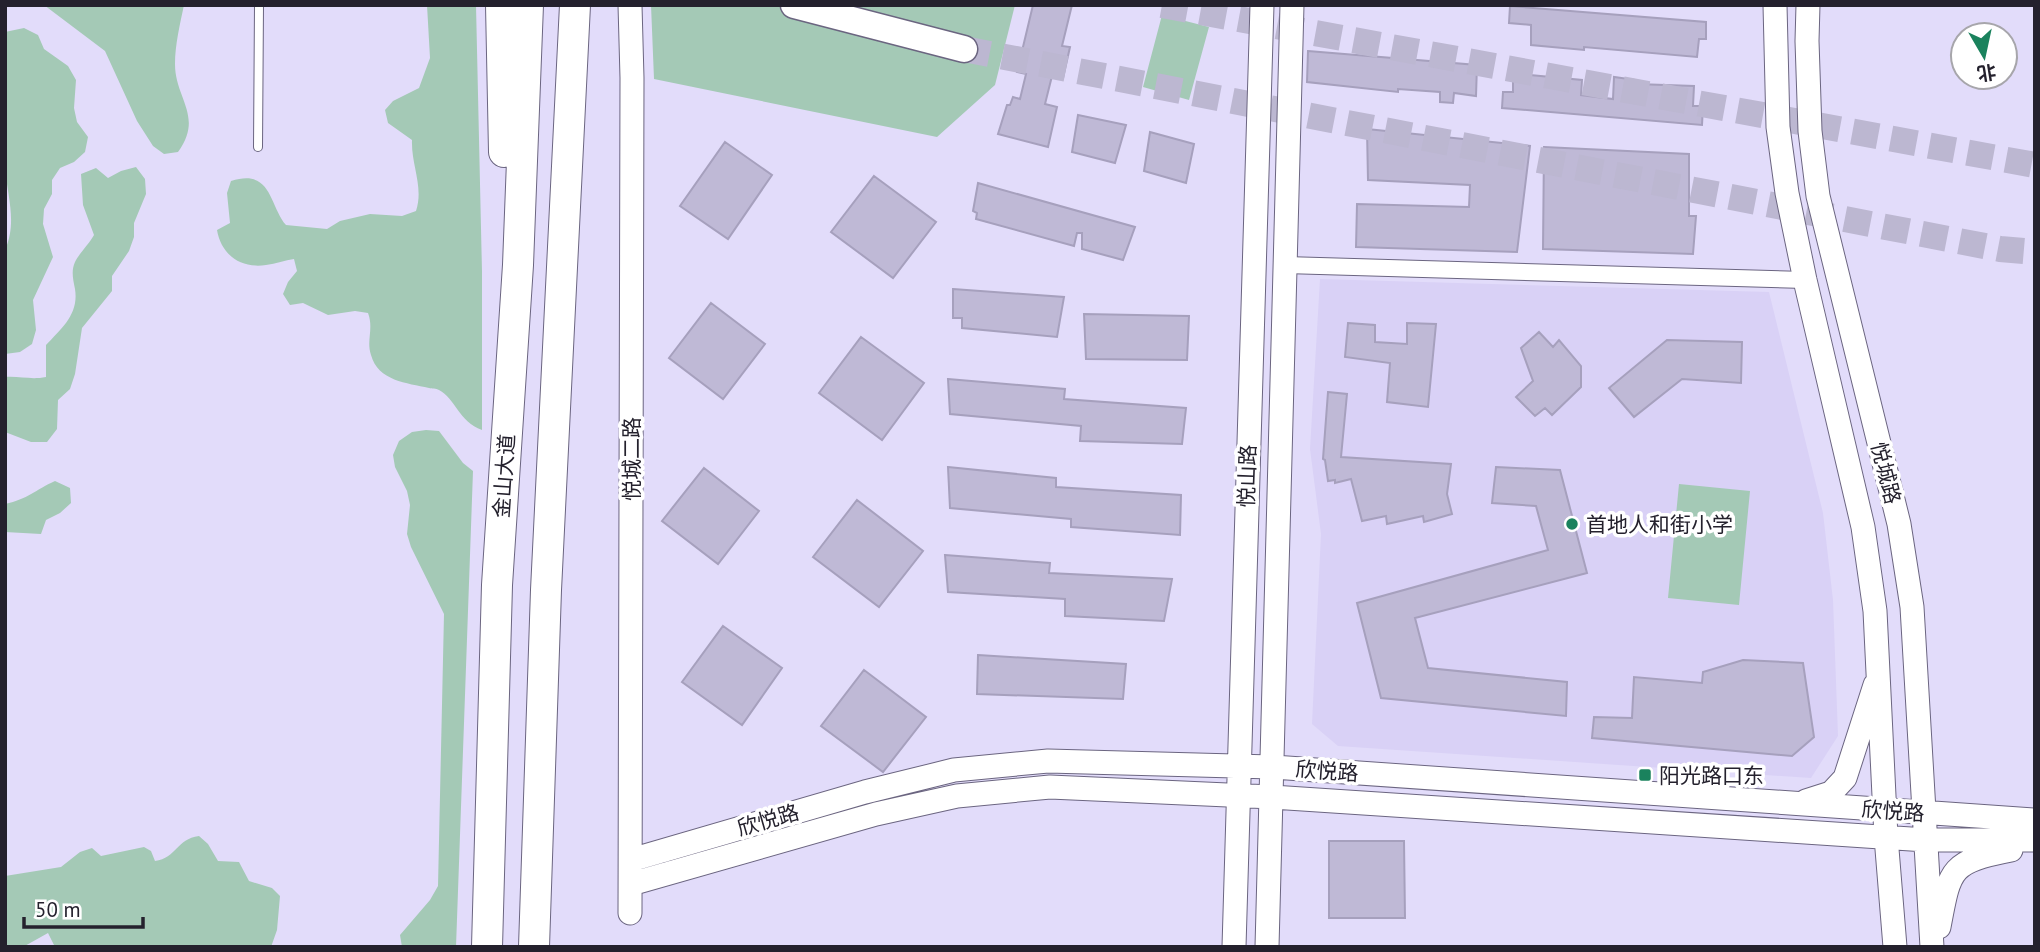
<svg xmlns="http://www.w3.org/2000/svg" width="2040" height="952" font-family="'PT Sans','Noto Sans SC',sans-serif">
	<rect width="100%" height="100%" fill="#e2dcfa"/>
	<path fill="#d9d1f6" d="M1320,279L1769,292L1823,513L1833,600L1838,736L1811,778L1338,746L1312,724L1321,534L1310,449Z"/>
	<path fill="#a4c9b6" d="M44,5H184C180,24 175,45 175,64C175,99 204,116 178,152L164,154L153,146L137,121L105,51Z
		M427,5H476L482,272V430C459,422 455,398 439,390C436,388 432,389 429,388C407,383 378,381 371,355C366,340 374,329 368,313L355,311L328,315L303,303L290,305L283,294L288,282L297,271L294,259C285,260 276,264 266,265C240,269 221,254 217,230L230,223L227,193L231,181C272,168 269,205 286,225L327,229L340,221L370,214L402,216L416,211C424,187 411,165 412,140L388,123L385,110L393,101L419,88L430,58Z
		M651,5H1015L995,85L937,137L654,79Z
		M1162,15L1209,27L1189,100L1143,87Z
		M24,28L38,35L44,49L68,66L76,80L74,108L77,122L88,137L85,152L74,162L60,168L52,180V194L44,209L43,224L53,257L33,300L36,330L32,344L20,352L5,354V250C17,223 8,198 5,169C2,124 5,78 5,32Z
		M136,167L145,179L146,194L134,223V237L129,251L112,276V291L82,328L75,374L70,389L58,400L57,429L47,442H31L5,432V377C20,376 31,380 46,377V345C62,328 79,314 75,289C73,279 71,271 75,262C78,255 89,244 94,235L83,205L81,174L96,168L108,178L121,171Z
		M426,430L439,431L463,463L473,471L456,947H402L400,935L430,900L438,886L444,614L411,547L407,534L410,505L407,491L395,467L393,455L399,441L412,432Z
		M55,481L70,488L71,503L60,513L46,520L41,534L5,532V504C28,499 35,490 55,481Z
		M1679,484L1750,491L1739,605L1668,598Z
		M199,836L208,844L218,861L239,862L249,881L272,888L280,896L277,930L271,947H55L48,933L23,947H5V876L61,867L80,852L92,848L101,856L144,847L151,851L155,861C177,858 176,839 199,836Z"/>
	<path fill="#bfb9d6" stroke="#a6a0bd" stroke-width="2" d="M1033,5H1072L1062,46L1070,47L1063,78L1052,76L1045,104L1057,107L1048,147L998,134L1007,105H1010L1013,97L1020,99L1026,74L1017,72Z
		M1510,6L1706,22V39H1699L1697,57L1584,47V50L1531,45V25L1509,23Z
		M1308,51L1477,65L1476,96L1454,93L1453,103L1440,102V92L1398,89V92L1307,82Z
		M1530,75L1582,80L1581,95L1613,99L1614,77L1636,80V84L1694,86L1693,106H1703L1702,125L1502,108L1503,92H1513V76Z
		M1078,115L1126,125L1115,163L1072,152Z
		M1367,129L1530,146L1517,252L1356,247L1357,204L1469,207L1470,185L1368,180Z
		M1150,132L1194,144L1186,183L1144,171Z
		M725,142L772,175L728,239L680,206Z
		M1544,147L1689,154V216H1696L1693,254L1543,249Z
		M874,176L936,222L893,278L831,232Z
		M978,183L1135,227L1123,260L1082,249V233H1077L1074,246L976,219L977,213L973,211Z
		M953,289L1064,297L1057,337L962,328V318H953Z
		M711,303L765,344L723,399L669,358Z
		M1084,314L1189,316L1187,360L1086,359Z
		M1348,323L1375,325V342L1407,344V323L1436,324L1428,407L1387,402L1390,363L1345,357Z
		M1539,332L1553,347L1559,340L1581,366V387L1552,415L1545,408L1535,416L1516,397L1533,381L1521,348Z
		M861,337L924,383L882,440L819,393Z
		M1667,340L1742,342L1741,383L1682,379L1634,417L1609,388Z
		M948,379L1065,389L1064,399L1186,408L1182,444L1080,441L1081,426L950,414Z
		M1328,392L1347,394L1341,457L1451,464L1447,494L1452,514L1424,522L1423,516L1387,524L1386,516L1362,521L1351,479L1335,483V480L1328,481L1325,460L1323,459Z
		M948,467L1056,478V487L1181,495L1180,535L1071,527V519L950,508Z
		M1496,467L1560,470L1587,573L1415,618L1428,668L1567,682L1566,716L1381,698L1357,603L1548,550L1536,506L1492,503Z
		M704,468L759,511L718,564L662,521Z
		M857,500L923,551L879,607L813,557Z
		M945,555L1050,563L1049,573L1172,579L1164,621L1065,616V599L948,592Z
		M723,626L782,668L742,725L682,682Z
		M978,655L1126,664L1123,699L977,694Z
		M1743,660L1803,663L1814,737L1792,756L1592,738L1594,717L1632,718L1634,677L1702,683L1703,672Z
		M864,670L926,717L883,772L821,726Z
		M1329,841H1404L1405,918H1329Z"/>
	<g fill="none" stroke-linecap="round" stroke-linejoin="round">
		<path stroke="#bcb7d1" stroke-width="26" stroke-dasharray="26 13" stroke-linecap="butt" d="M1162,5L2035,165
			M964,49L2000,249L2035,252"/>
		<defs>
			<path id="lane" d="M258,147L259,5"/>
			<path id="street" d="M1285,265L1805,280"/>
			<path id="secondary" d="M630,5L632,78L630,913
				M1775,5L1778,127L1787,193L1805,280L1863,527L1875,611L1886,837L1895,947
				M1808,5L1807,41L1810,131L1818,196L1899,524L1912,607L1932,947
				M1806,801L1831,793L1845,778L1875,685
				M631,860L865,792L954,770L1048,761L1273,767L2035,820
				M631,884L876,814L957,796L1050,787L1272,797L1926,840H2035
				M1939,927C1950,868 1950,862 2011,850
				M1234,947L1262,5
				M1267,947L1292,5"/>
			<path id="primary" d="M794,5L964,49"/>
			<path id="highway" d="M501,5L504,152
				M487,947L497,585L518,265L528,5
				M534,947L546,590L575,5"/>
		</defs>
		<use href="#lane" stroke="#6b6580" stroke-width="10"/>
		<use href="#street" stroke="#6b6580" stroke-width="18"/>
		<use href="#secondary" stroke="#6b6580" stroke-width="25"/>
		<use href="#primary" stroke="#6b6580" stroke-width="29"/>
		<use href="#highway" stroke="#6b6580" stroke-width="32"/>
		<use href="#lane" stroke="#fff" stroke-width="8"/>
		<use href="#street" stroke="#fff" stroke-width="16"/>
		<use href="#secondary" stroke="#fff" stroke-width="23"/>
		<use href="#primary" stroke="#fff" stroke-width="26"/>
		<use href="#highway" stroke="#fff" stroke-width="30"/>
	</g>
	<g fill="#1a825d" stroke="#fff" stroke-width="2.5">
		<circle cx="1572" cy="524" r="7"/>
		<rect x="1638" y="768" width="14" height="14" rx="3.5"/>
	</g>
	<g text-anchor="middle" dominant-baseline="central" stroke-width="7" stroke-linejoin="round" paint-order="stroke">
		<g font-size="21" fill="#24212d" stroke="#fff">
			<text transform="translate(631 459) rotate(-90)">悦城二路</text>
			<text transform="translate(1886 473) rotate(76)">悦城路</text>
			<text transform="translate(504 476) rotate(-86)">金山大道</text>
			<text transform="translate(1247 476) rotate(-88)">悦山路</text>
			<text transform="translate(1327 771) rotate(4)">欣悦路</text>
			<text transform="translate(1893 811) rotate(4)">欣悦路</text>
			<text transform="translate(768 820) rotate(-16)">欣悦路</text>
		</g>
		<g font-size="21" fill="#24212d" stroke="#fff" text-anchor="start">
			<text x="1586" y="524">首地人和街小学</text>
			<text x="1659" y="775">阳光路口东</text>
		</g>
	</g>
	<rect width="2040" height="952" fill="none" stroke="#24212d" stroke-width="14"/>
	<g transform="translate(1984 56) rotate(171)"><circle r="33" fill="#ffffff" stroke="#a7a6ab" stroke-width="2"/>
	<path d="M0-5L12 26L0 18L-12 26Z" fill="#1a825d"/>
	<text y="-10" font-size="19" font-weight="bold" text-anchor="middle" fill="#24212d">北</text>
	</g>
	<path d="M24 917v10h119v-10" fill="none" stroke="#24212d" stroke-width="3.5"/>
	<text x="35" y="917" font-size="21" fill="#24212d" stroke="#ffffff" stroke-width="5" paint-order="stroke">50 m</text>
</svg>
